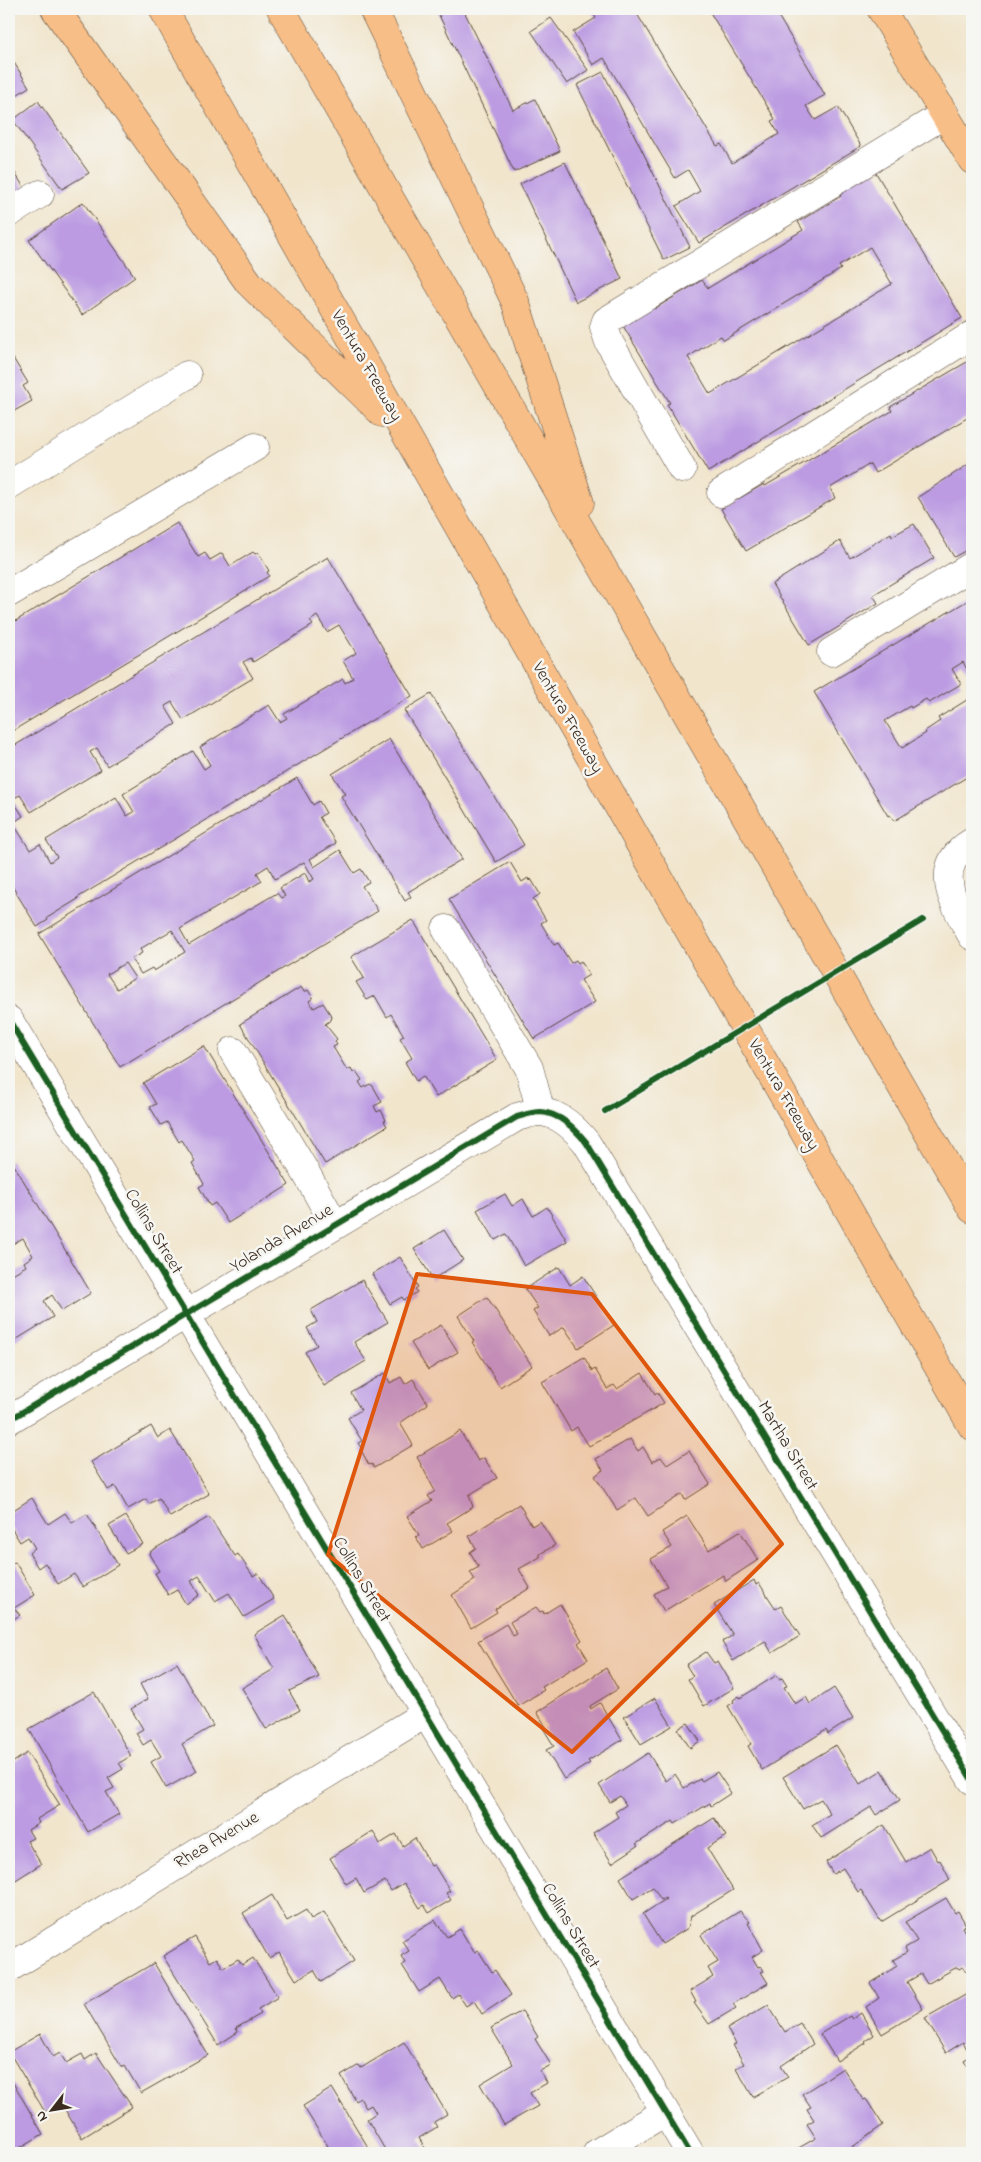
<svg xmlns="http://www.w3.org/2000/svg" width="981" height="2162" font-family="'Indie Flower',sans-serif">
	<rect width="100%" height="100%" fill="#f6f6f2"/>
	<filter id="ink" filterUnits="userSpaceOnUse"><feTurbulence type="fractalNoise" baseFrequency=".02" numOctaves="2"/><feDisplacementMap in="SourceGraphic" scale="10" xChannelSelector="R" yChannelSelector="G"/><feConvolveMatrix kernelMatrix="1 2 1 2 8 2 1 2 1" color-interpolation-filters="sRGB"/></filter>
	<filter id="wash" filterUnits="userSpaceOnUse"><feTurbulence type="fractalNoise" baseFrequency=".0096" numOctaves="4" result="noise"/><feDisplacementMap in="SourceGraphic" scale="20" xChannelSelector="R" yChannelSelector="G"/><feGaussianBlur stdDeviation="1.12" result="paint"/><feColorMatrix in="noise" values="0 0 0 0 0 0 0 0 0 0 0 0 0 0 0 0 0 1.4 0 .05"/><feComposite in="paint" operator="in"/></filter>
	<g filter="url(#wash)">
		<rect width="100%" height="100%" fill="#f1e5cc"/>
		<g id="blocks">
			<path fill="#bc9be2" fill-rule="evenodd" d="M436,9H463L513,110L535,99L560,151L514,172Z
				M590,9H634L717,146L721,144L732,163L779,134L771,121L775,119L708,9H774L825,95L806,106L815,120L838,107L861,146L699,243L676,206L700,191L688,170L675,178L604,58L593,65L573,32L596,18Z
				M551,18L588,70L567,84L531,31Z
				M9,60L11,63L13,61L29,87L9,100Z
				M603,72L690,247L664,260L577,85Z
				M38,101L89,173L62,189L13,120Z
				M565,162L622,279L576,302L520,184Z
				M9,163L26,191L9,201Z
				M872,166L962,318L708,472L667,404L670,403L617,316L647,298L654,309L702,280L708,288L803,230L798,222L841,196L834,185ZM870,247L892,284L710,394L688,357L721,336L724,340L841,269L839,266Z
				M83,202L135,277L82,315L29,240Z
				M13,358L28,383L23,386L32,401L9,414V361Z
				M972,359V415L875,473L870,464L830,488L835,498L746,551L721,509L764,484L765,486L892,411L890,407Z
				M972,462V547L954,557L918,497Z
				M177,523L198,557L205,553L210,560L222,553L230,566L253,552L255,554L258,552L269,571L267,572L269,576L9,733V625Z
				M914,524L934,558L873,595L878,603L809,645L772,584L840,541L850,558L891,533L892,536Z
				M328,557L412,696L77,898L78,899L47,918L48,920L37,927L9,881V749ZM317,616L327,632L339,625L356,653L343,661L353,678L345,683L343,679L284,714L287,718L280,722L269,705L200,747L210,765L204,769L193,751L123,794L134,812L127,816L116,797L46,840L57,857L50,862L40,844L30,850L13,823L23,816L12,799L20,795L31,812L101,770L90,752L97,748L107,766L176,724L165,706L172,702L183,720L253,678L243,662L251,658L253,662L313,625L310,621Z
				M972,598V668L968,671L963,662L952,669L961,684L929,703L926,699L911,708L910,706L885,721L902,748L926,733L925,731L940,721L938,718L970,698L972,703V774L894,821L890,815L888,816L814,692Z
				M431,694L524,845L496,862L404,710Z
				M389,739L462,859L408,892L411,897L405,901L341,796L345,794L332,774Z
				M297,778L313,805L319,801L326,813L319,817L336,843L310,859L314,867L340,850L354,873L361,869L369,882L362,886L378,911L120,1067L39,934ZM304,862L314,879L309,882L305,873L280,888L285,896L281,898L277,893L189,945L180,929L262,881L257,873L268,866L275,879ZM172,930L185,952L154,971L152,968L141,974L131,959L142,953L140,949ZM125,963L135,978L117,989L107,974Z
				M510,862L522,882L528,878L529,881L531,879L540,894L533,899L546,920L541,923L554,945L558,943L571,963L576,960L578,963L581,961L589,975L581,980L595,1002L534,1039L449,899Z
				M413,920L497,1060L436,1097L423,1076L416,1081L405,1062L412,1058L400,1038L404,1036L391,1014L387,1017L375,996L367,1000L356,982L364,978L351,957Z
				M301,987L304,992L308,990L313,998L309,1001L314,1008L323,1003L332,1017L331,1020L325,1024L337,1039L335,1041L337,1045L333,1047L347,1070L351,1068L353,1073L356,1071L362,1080L359,1082L363,1088L370,1084L373,1086L382,1102L374,1106L377,1112L381,1110L386,1120L384,1121L387,1126L325,1164L240,1024Z
				M204,1046L289,1185L228,1223L215,1203L210,1206L199,1187L204,1184L192,1163L195,1161L182,1140L179,1142L167,1122L161,1125L150,1107L156,1104L143,1083Z
				M11,1160L91,1293L62,1311L52,1295L44,1301L53,1317L9,1344V1276L26,1266L24,1262L33,1256L23,1238L9,1246V1161Z
				M505,1194L512,1206L523,1199L533,1216L547,1207L567,1241L524,1266L506,1234L495,1240L477,1210Z
				M444,1230L463,1260L433,1279L414,1249Z
				M400,1257L418,1287L415,1289L417,1292L404,1300L402,1297L390,1304L372,1274Z
				M559,1267L570,1285L583,1276L614,1325L578,1348L564,1327L549,1336L533,1311L538,1308L525,1289Z
				M362,1280L388,1322L354,1342L366,1361L324,1386L305,1352L317,1345L307,1328L317,1322L311,1310Z
				M487,1297L532,1366L500,1387L472,1342L474,1341L458,1316Z
				M441,1325L458,1352L428,1370L411,1343Z
				M584,1357L592,1371L595,1369L607,1389L614,1385L617,1389L642,1373L655,1394L657,1392L664,1403L589,1446L577,1427L571,1431L542,1382Z
				M385,1373L390,1383L401,1377L405,1384L413,1379L428,1404L400,1423L413,1445L374,1468L372,1464L369,1465L361,1450L362,1449L358,1443L362,1441L348,1418L361,1410L351,1393Z
				M151,1426L158,1438L170,1430L209,1494L170,1517L159,1498L149,1504L146,1499L128,1509L115,1486L108,1490L91,1462Z
				M460,1431L478,1461L484,1458L497,1478L469,1495L473,1507L447,1523L453,1531L423,1549L416,1537L419,1535L407,1516L432,1501L428,1496L435,1491L417,1457Z
				M630,1439L638,1451L643,1447L652,1462L661,1457L667,1465L689,1451L710,1484L685,1500L682,1494L648,1516L636,1498L617,1510L595,1476L603,1470L596,1459Z
				M32,1498L48,1524L65,1513L72,1523L87,1514L118,1565L83,1587L74,1574L58,1584L45,1563L38,1568L29,1553L35,1548L28,1537L20,1542L9,1524V1513Z
				M519,1504L532,1526L540,1521L555,1545L540,1554V1557L519,1569L530,1588L495,1609L497,1612L471,1628L452,1595L475,1580L470,1572L479,1567L470,1552L476,1548L469,1536Z
				M126,1516L143,1544L126,1553L109,1526Z
				M687,1516L709,1550L740,1531L758,1560L726,1581L723,1575L664,1611L654,1594L667,1586L651,1559L672,1547L662,1532Z
				M209,1517L235,1556L238,1554L253,1576L258,1573L274,1599L244,1617L229,1593L215,1601L199,1576L191,1581L199,1595L186,1604L177,1590L168,1595L155,1573L159,1571L149,1554L151,1551Z
				M15,1562L35,1595L14,1608L20,1615L9,1622V1565Z
				M754,1580L756,1585L759,1583L776,1609L781,1606L800,1636L772,1653L765,1641L733,1661L722,1642L733,1635L714,1605Z
				M560,1604L582,1640L578,1643L588,1659L542,1687L544,1690L518,1706L478,1641L506,1624L513,1636L517,1634L510,1622L536,1607L540,1612L543,1611L544,1614Z
				M285,1615L319,1677L289,1691L300,1710L266,1729L242,1688L274,1669L254,1634Z
				M706,1652L714,1663L718,1661L734,1688L704,1706L688,1679L693,1676L686,1665Z
				M177,1663L213,1726L182,1744L197,1771L166,1788L151,1762L161,1756L151,1740L143,1745L136,1733L143,1729L131,1709L148,1699L140,1684Z
				M606,1668L618,1689L590,1706L591,1709L600,1703L622,1740L588,1761L590,1763L564,1779L546,1750L554,1746L543,1728L546,1727L537,1712Z
				M777,1675L779,1679L782,1678L787,1686L784,1687L795,1704L806,1697L810,1704L834,1688L853,1718L828,1734L826,1730L762,1770L748,1746L751,1744L728,1706L734,1702L733,1700L739,1696L740,1698Z
				M94,1692L131,1756L119,1763L123,1769L108,1778L114,1788L106,1792L119,1814L88,1832L29,1729Z
				M655,1698L672,1726L641,1744L624,1717Z
				M688,1723L700,1741L690,1748L678,1729Z
				M836,1745L860,1784L882,1770L900,1800L876,1815L871,1807L821,1838L812,1825L830,1814L821,1799L803,1809L783,1777Z
				M27,1753L60,1805L37,1819L39,1823L28,1830L33,1838L27,1841L41,1864L11,1883L9,1879V1765Z
				M648,1753L666,1781L675,1774L684,1788L700,1779L702,1781L717,1772L731,1793L711,1806L710,1803L675,1824L673,1821L636,1844L638,1846L612,1863L593,1833L618,1817L615,1812L626,1805L620,1796L610,1802L599,1785Z
				M714,1818L726,1836L707,1848L733,1890L691,1916L688,1928L662,1944L643,1914L666,1899L665,1898L661,1900L653,1887L633,1899L620,1878Z
				M884,1825L906,1862L930,1847L938,1861L940,1860L950,1880L881,1922L861,1890L858,1892L843,1868L833,1874L826,1862Z
				M373,1831L380,1844L396,1834L403,1846L415,1838L431,1866L434,1865L450,1891L446,1893L451,1900L429,1913L424,1905L420,1908L404,1883L391,1891L385,1881L364,1893L356,1878L346,1884L330,1858Z
				M272,1895L287,1921L306,1910L311,1919L324,1912L354,1961L321,1982L314,1970L296,1980L279,1952L269,1958L243,1913Z
				M946,1898L955,1913L958,1911L966,1925L962,1927L965,1932L972,1928V1966L965,1971L963,1967L959,1969L957,1967L927,1984L921,1974L907,1982L923,2009L882,2034L866,2007L879,1998L870,1983L897,1966L893,1960L907,1952L905,1948L917,1941L905,1922Z
				M740,1911L750,1922L748,1923L763,1950L752,1957L758,1967L761,1966L764,1971L761,1972L768,1983L733,2004L736,2008L709,2024L694,2003L696,2002L690,1991L713,1977L708,1968L718,1962L701,1935Z
				M435,1920L447,1937L460,1929L474,1952L478,1950L492,1972L495,1970L511,1995L482,2014L474,2001L466,2006L458,1994L452,1998L440,1979L419,1992L402,1965L405,1963L401,1956L409,1951L402,1941Z
				M195,1937L210,1962L217,1958L223,1968L238,1959L242,1965L253,1958L278,1997L258,2009L261,2014L236,2028L238,2032L218,2045L163,1956Z
				M154,1963L208,2055L141,2093L125,2066L122,2068L84,2004Z
				M967,1994L972,2004V2074L964,2060L971,2056L963,2042L946,2053L925,2018Z
				M768,2005L785,2032L800,2023L813,2044L781,2066L788,2077L753,2097L736,2068L744,2064L733,2045L736,2044L727,2029Z
				M522,2011L538,2037L535,2039L551,2065L540,2071L547,2083L530,2093L538,2106L504,2125L480,2084L513,2064L491,2028Z
				M861,2013L874,2035L865,2041L866,2043L837,2061L820,2034L850,2016L852,2019Z
				M40,2034L53,2057L60,2053L66,2063L82,2054L85,2060L96,2053L132,2107L82,2138L61,2103L45,2112L9,2052Z
				M404,2042L447,2114L434,2122L437,2127L419,2138L428,2153H387L367,2119L376,2113L371,2105L366,2108L360,2098L356,2101L341,2076L359,2065L361,2068Z
				M843,2068L863,2100L866,2099L883,2125L844,2153H790L816,2138L807,2124L814,2120L807,2109L811,2107L802,2094Z
				M9,2076L43,2134L11,2153H9Z
				M332,2088L371,2152L370,2153H317L328,2146L303,2106Z"/>
		</g>
	</g>
	<g filter="url(#ink)">
		<use href="#blocks" fill-opacity="0" stroke="#564638" stroke-width="1"/>
		<g fill="none" stroke-linecap="round" stroke-linejoin="round">
			<defs>
				<path id="minor" d="M9,213L40,194
					M682,469L609,342L604,327L606,321L945,114
					M9,485L187,375
					M721,493L972,335
					M9,593L255,447
					M831,652L972,566
					M972,842C930,867 954,904 972,936
					M446,929L529,1068L541,1112
					M9,1020L690,2153
					M233,1051L306,1173L335,1225
					M9,1420L517,1117C524,1115 533,1112 540,1112C560,1113 575,1129 586,1142L972,1780
					M9,1968L425,1714
					M597,2153L665,2112"/>
				<path id="major" d="M881,9L972,160"/>
				<path id="highway" d="M55,9L249,283L382,413
					M163,9L972,1426
					M281,9L972,1209
					M373,9L515,301L580,503"/>
			</defs>
			<use href="#minor" stroke="#564638" stroke-width="29"/>
			<use href="#major" stroke="#564638" stroke-width="29"/>
			<use href="#highway" stroke="#564638" stroke-width="29"/>
			<path stroke="#564638" stroke-width="3" stroke-dasharray="1 4" stroke-linecap="butt" d="M899,934L923,920"/>
			<use href="#minor" stroke="#fff" stroke-width="28"/>
			<use href="#major" stroke="#f7be87" stroke-width="28"/>
			<use href="#highway" stroke="#f7be87" stroke-width="28"/>
			<defs>
				<path id="cycleway" d="M9,1020L690,2153
					M605,1111L923,920
					M9,1420L517,1117C524,1115 533,1112 540,1112C560,1113 575,1129 586,1142L972,1780"/>
			</defs>
			<use href="#cycleway" stroke="#f6f6f2" stroke-width="9"/>
			<use href="#cycleway" stroke="#1b5e20" stroke-width="6"/>
		</g>
	</g>
	<path fill="#df570d" fill-opacity="0.2" stroke="#df570d" stroke-width="4" stroke-linejoin="round" d="M417,1274L592,1294L782,1544L572,1752L328,1555Z"/>
	<g text-anchor="middle" dominant-baseline="central" stroke-width="5" stroke-linejoin="round" paint-order="stroke">
		<g font-size="18" fill="#3b2a1e" stroke="#f6f6f2">
			<text transform="translate(366 366) rotate(60)">Ventura Freeway</text>
			<text transform="translate(567 718) rotate(60)">Ventura Freeway</text>
			<text transform="translate(783 1095) rotate(60)">Ventura Freeway</text>
			<text transform="translate(153 1232) rotate(59)">Collins Street</text>
			<text transform="translate(282 1239) rotate(-31)">Yolanda Avenue</text>
			<text transform="translate(787 1446) rotate(59)">Martha Street</text>
			<text transform="translate(361 1580) rotate(59)">Collins Street</text>
			<text transform="translate(217 1841) rotate(-31)">Rhea Avenue</text>
			<text transform="translate(570 1926) rotate(59)">Collins Street</text>
		</g>
	</g>
	<rect width="981" height="2162" fill="none" stroke="#f6f6f2" stroke-width="30"/>
	<g transform="translate(52 2110) rotate(239)" stroke="#f6f6f2" stroke-width="4" paint-order="stroke">
	<path d="M0-4L9 19L0 12L-9 19Z" fill="#3b2a1e"/>
	<text y="-8" font-size="14" font-weight="bold" text-anchor="middle" fill="#3b2a1e">N</text>
	</g>
</svg>
